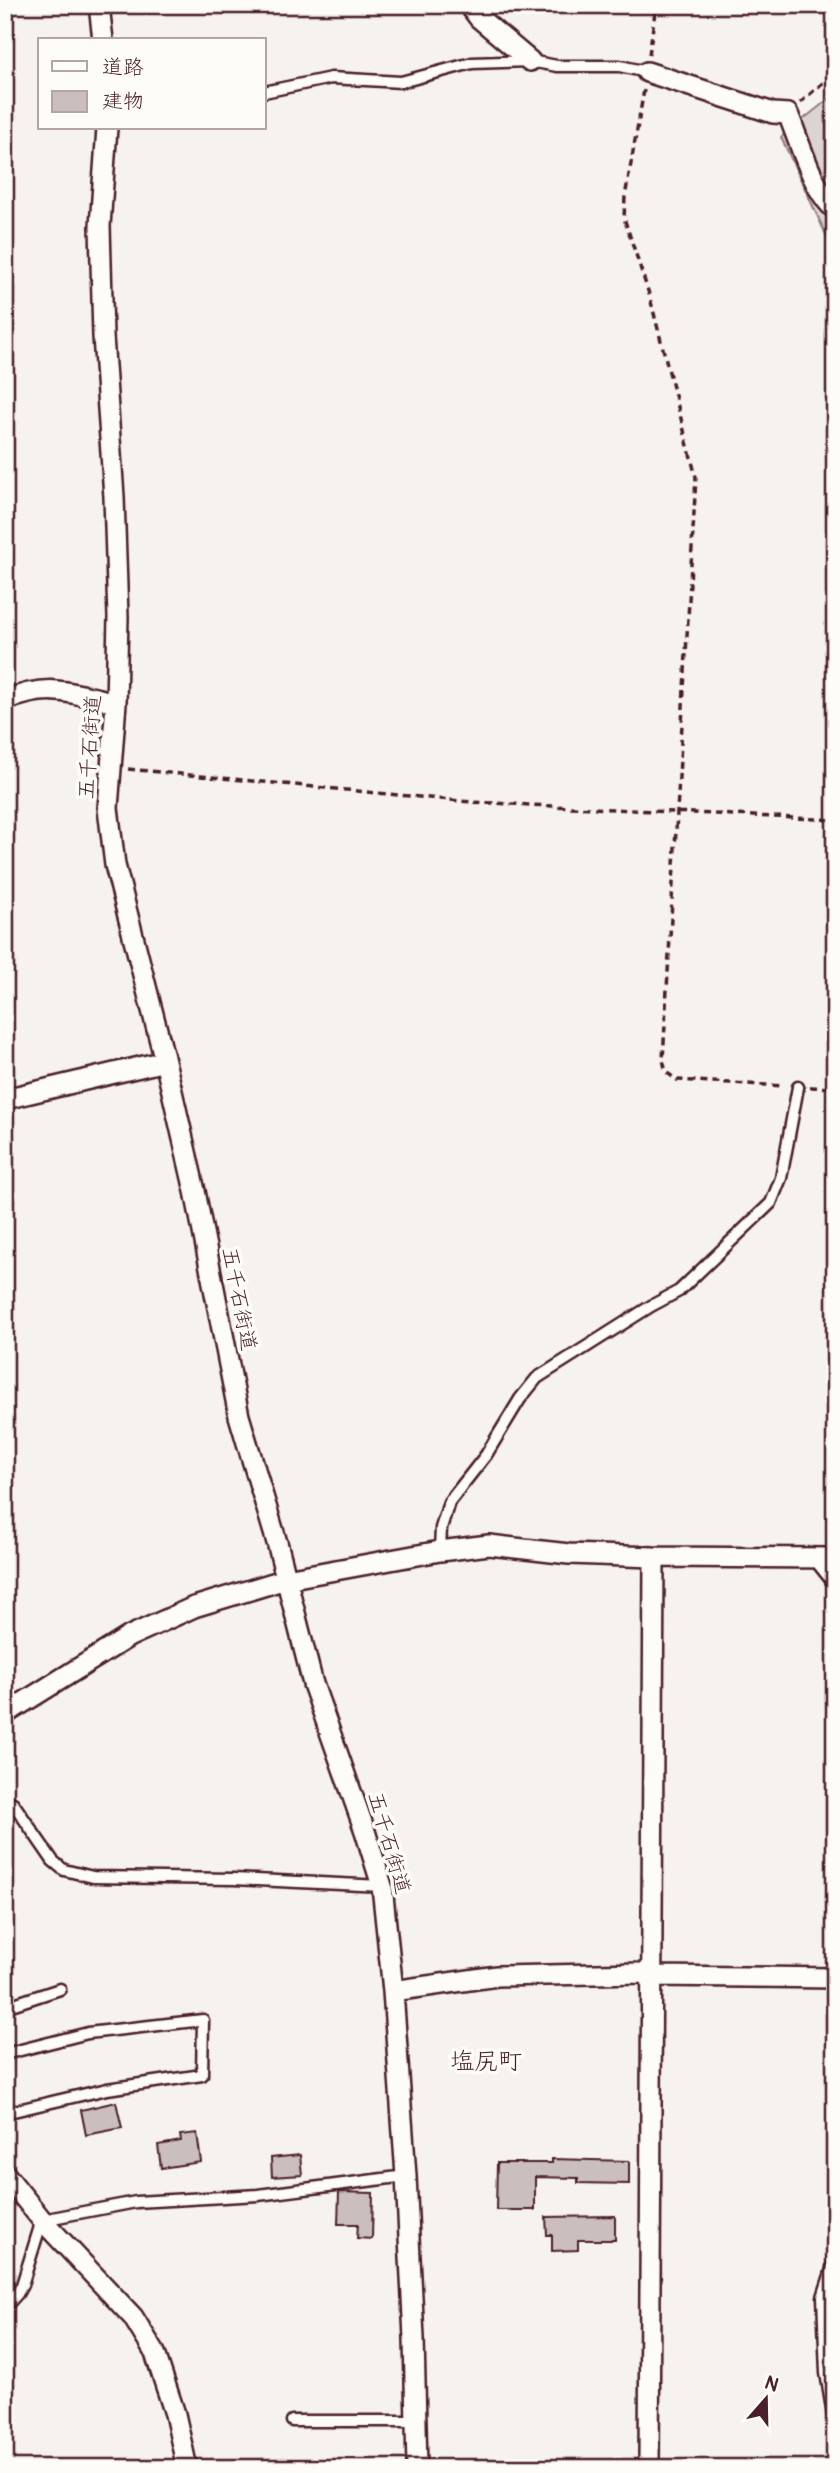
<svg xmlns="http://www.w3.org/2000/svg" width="840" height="2473" font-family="Pangolin,'Klee One',sans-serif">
	<rect width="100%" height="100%" fill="#f6f3ef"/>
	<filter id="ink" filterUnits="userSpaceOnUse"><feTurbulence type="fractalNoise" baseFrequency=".0143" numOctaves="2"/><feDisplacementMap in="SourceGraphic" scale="14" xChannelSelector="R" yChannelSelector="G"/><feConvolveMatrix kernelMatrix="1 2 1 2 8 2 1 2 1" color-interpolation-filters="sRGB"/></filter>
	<g filter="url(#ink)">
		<path fill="#dcd4d2" stroke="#937a7e" stroke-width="2" d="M835,94V254L781,137Z"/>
		<path fill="#cbbfbe" stroke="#4a1f2b" stroke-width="2" d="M116,2102L122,2128L86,2135L81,2110Z
			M197,2133L201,2162L161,2168L158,2145L181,2141L180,2135Z
			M300,2155L302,2175L272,2177L271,2158Z
			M552,2159L629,2161V2184L578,2183V2178L535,2177V2210H496L497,2163H552Z
			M339,2192L373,2193L372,2239L357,2238L358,2224H338Z
			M615,2216V2240H578V2250L552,2251V2235H547L546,2217Z"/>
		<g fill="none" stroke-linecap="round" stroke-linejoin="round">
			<defs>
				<path id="service" d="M264,92L331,78L401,82L472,63L530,61L557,66H620L647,72
					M440,1551L441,1528L449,1502L486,1455L520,1399L537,1378L651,1306L679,1291L771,1203L781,1178L798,1087
					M815,1560L835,1585
					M5,1800L13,1803L53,1861L64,1870L93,1877L234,1879L382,1886
					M5,2007L60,1989
					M5,2054L88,2033L203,2020L202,2075L107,2089L5,2113
					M835,2260L823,2297L826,2373L835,2427
					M5,2307L17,2294L22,2285L42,2220L136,2202L258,2195L406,2176
					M292,2421H416"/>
				<path id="minor" d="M99,5L103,40
					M469,5L479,18L530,61
					M647,72L773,113L788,114C799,140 814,193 835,209
					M107,128L100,226L103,336L114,497L118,617L116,703L108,808L115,865L165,1061L195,1191L239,1416L278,1546L313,1684L365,1831L382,1886L393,1991L406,2176L414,2338L417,2468
					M5,701C49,682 72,693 116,703
					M5,1099L165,1061
					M5,1714L130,1636L194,1607L286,1579L440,1551L489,1545L569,1554L654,1557L835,1558
					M393,1991L497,1976L641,1973L653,1976L835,1978
					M5,2174L42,2220L133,2317L155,2353L175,2414L187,2468
					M649,2468L654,1557"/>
			</defs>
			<use href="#service" stroke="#4a1f2b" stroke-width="15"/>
			<use href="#minor" stroke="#4a1f2b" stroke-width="24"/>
			<path stroke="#4a1f2b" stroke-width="3.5" stroke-dasharray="7 5" stroke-linecap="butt" d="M649,55L656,5
				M644,90L625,197L624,218L649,294L696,477L663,1060L666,1072L677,1080L784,1086
				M800,103L835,72
				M128,769L471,802L835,820
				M810,1087L835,1088"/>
			<use href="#service" stroke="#fdfcf7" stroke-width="10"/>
			<use href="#minor" stroke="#fdfcf7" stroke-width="19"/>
		</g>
	</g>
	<g text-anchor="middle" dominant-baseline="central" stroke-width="7" stroke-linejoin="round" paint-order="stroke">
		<g font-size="21" fill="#4a1f2b" stroke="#fdfcf7">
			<text transform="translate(90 747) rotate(-86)">五千石街道</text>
			<text transform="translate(239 1299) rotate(79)">五千石街道</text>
			<text transform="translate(389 1843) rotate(74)">五千石街道</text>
		</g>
		<g font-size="24" fill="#4a1f2b" stroke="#fdfcf7">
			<text x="486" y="2061">塩尻町</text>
		</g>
	</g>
	<rect width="840" height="2473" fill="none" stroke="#fdfcf7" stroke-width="28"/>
	<rect x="14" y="14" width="812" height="2445" fill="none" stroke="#4a1f2b" stroke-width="2.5" filter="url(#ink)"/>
	<rect x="38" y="38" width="228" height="91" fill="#fdfcf7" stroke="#b5a4a5" stroke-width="2"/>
	<rect x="52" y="61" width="35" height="10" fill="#fdfcf7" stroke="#b5a4a5" stroke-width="2"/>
	<text x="102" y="74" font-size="21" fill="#4a1f2b">道路</text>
	<rect x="52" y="91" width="35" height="21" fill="#cbbfbe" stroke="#b5a4a5" stroke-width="2"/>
	<text x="102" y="108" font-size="21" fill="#4a1f2b">建物</text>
	<g transform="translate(766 2399) rotate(20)" stroke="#fdfcf7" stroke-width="5" paint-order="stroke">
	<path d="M0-5L12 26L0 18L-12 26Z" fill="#4a1f2b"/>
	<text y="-10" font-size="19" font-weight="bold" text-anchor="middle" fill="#4a1f2b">N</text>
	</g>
</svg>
